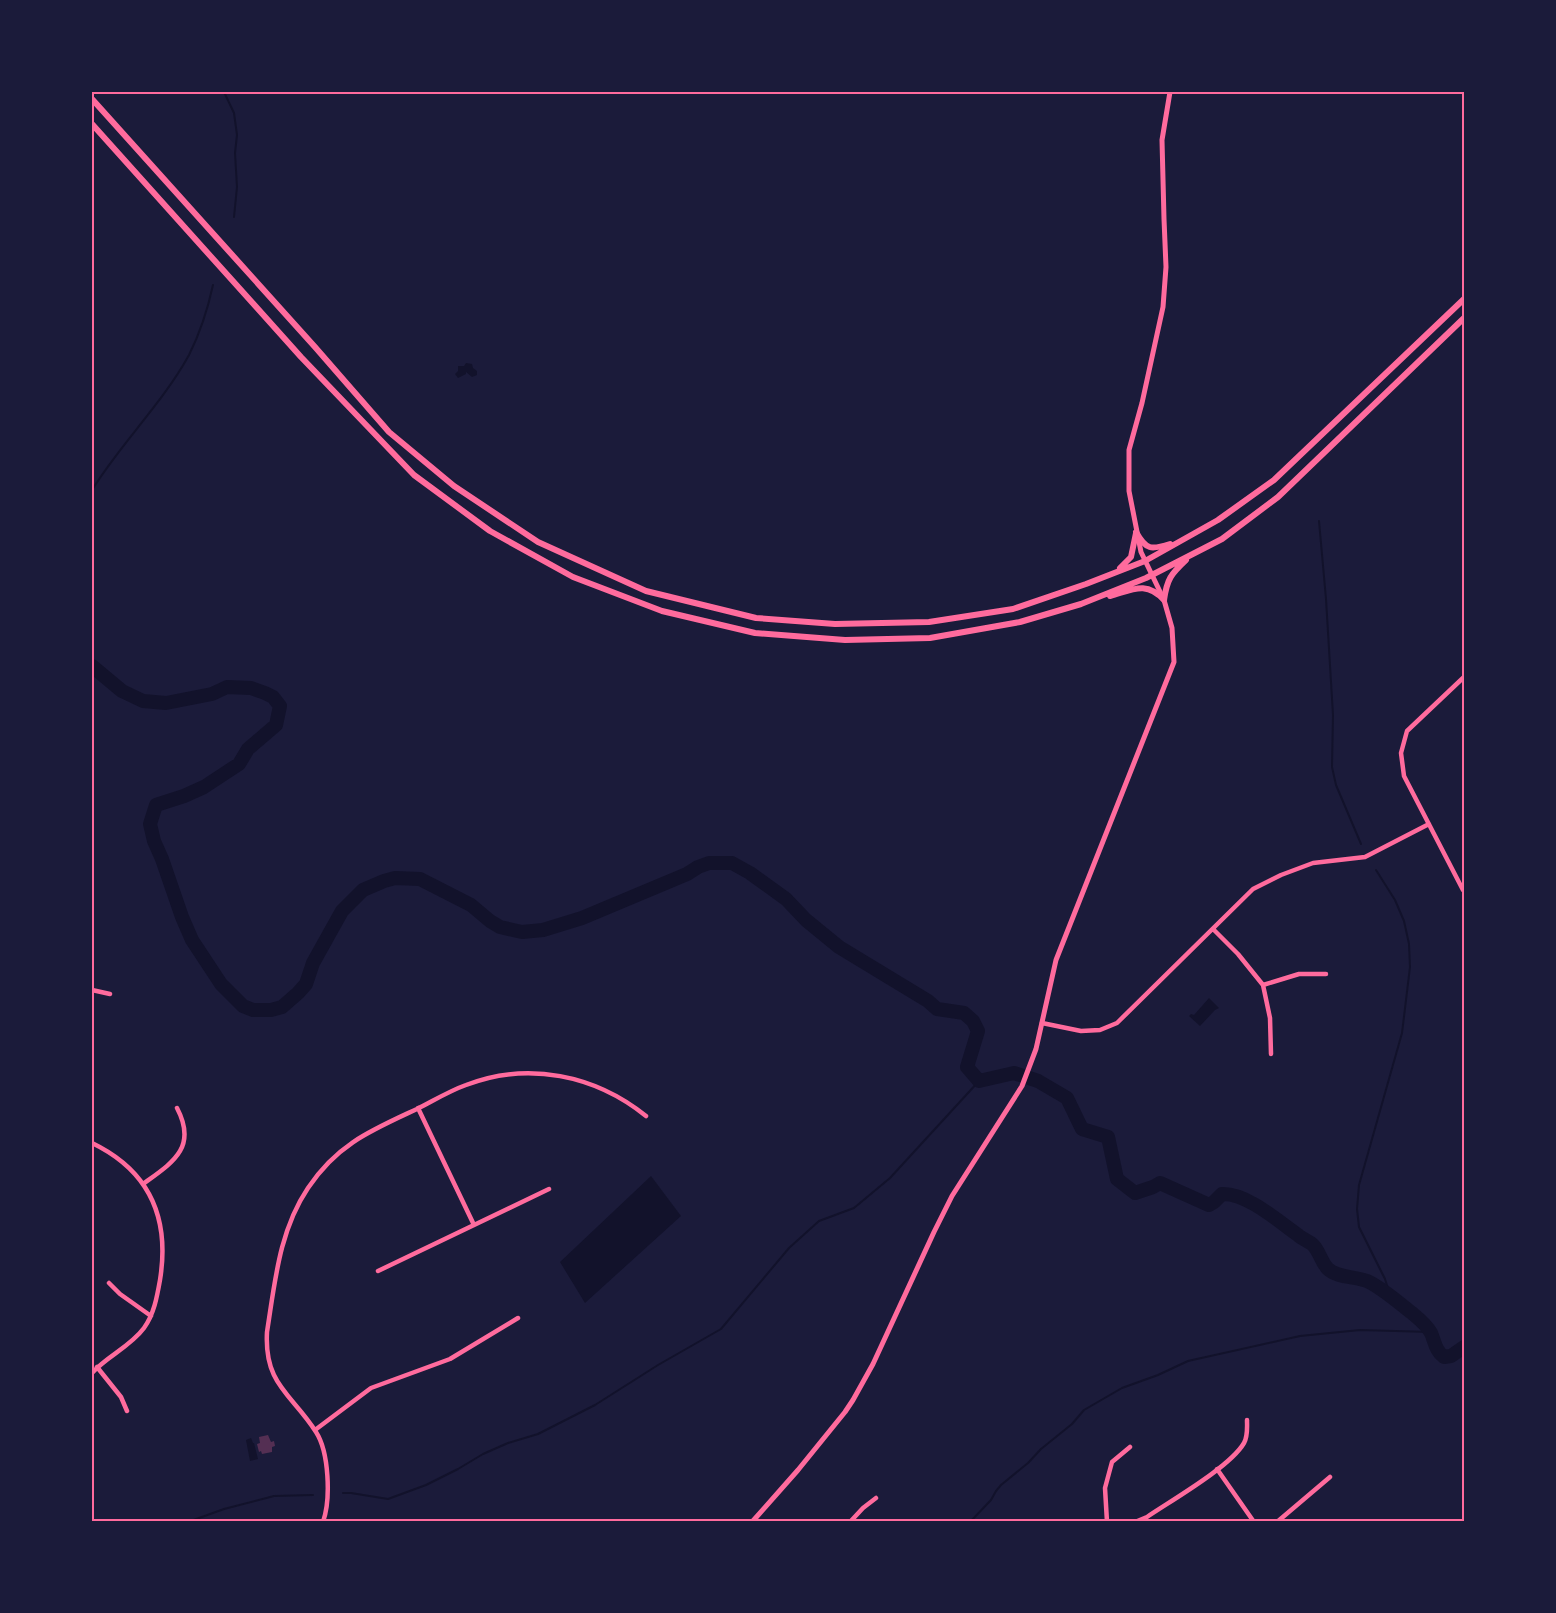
<svg xmlns="http://www.w3.org/2000/svg" width="1556" height="1613" font-family="'Archivo Narrow',sans-serif">
	<rect width="100%" height="100%" fill="#1b1b3a"/>
	<path fill="#12122b" d="M466,363L472,364L473,368L477,371V375L472,377L466,372V374L458,378L455,374L458,371V366H464Z
		M1209,998L1219,1008L1215,1010L1200,1026L1189,1016L1191,1014L1194,1015Z
		M651,1176L681,1216L585,1303L560,1262Z
		M251,1438L253,1443H254L258,1459L250,1461L246,1440Z"/>
	<g fill="none" stroke-linecap="round" stroke-linejoin="round">
		<path stroke="#12122b" stroke-width="2" d="M224,92L234,113L237,135L235,153L237,187L234,217
			M92,490C121,443 162,404 189,355C200,333 208,308 213,285
			M1319,521L1326,599L1333,715L1332,767L1336,785L1361,844
			M1376,870L1395,900L1404,921L1409,944L1410,967L1402,1033L1359,1185L1357,1209L1359,1227L1385,1279L1390,1295
			M343,1493H351L388,1499L426,1485L458,1469L483,1454L508,1443L538,1434L595,1405L658,1365L721,1329L789,1248L819,1221L854,1208L890,1178L979,1081
			M188,1522L224,1509L274,1496L313,1495
			M970,1522L991,1500L996,1491L1001,1485L1028,1463L1041,1449L1072,1424L1084,1410L1122,1388L1158,1375L1188,1361L1300,1336L1360,1330L1431,1332"/>
		<path stroke="#12122b" stroke-width="14" d="M92,666L122,691L143,701L166,703L212,694L227,687L251,688L265,693L273,697L280,706L276,725L248,749L239,764L204,787L184,796L156,805L150,824L154,841L162,859L182,917L192,940L221,984L243,1006L253,1010H271L282,1007L298,993L306,984L313,963L342,911L363,890L384,881L395,878L420,879L471,905L490,921L500,927L522,932L543,930L582,918L687,874L698,867L709,863H732L750,873L786,899L806,920L839,947L928,1001L937,1009L964,1013L973,1021L978,1031L967,1067L979,1081L1014,1073L1038,1081L1067,1098L1082,1129L1108,1137L1117,1179L1135,1193L1153,1187L1160,1183L1209,1205L1214,1202L1222,1194C1247,1193 1278,1221 1298,1235C1302,1239 1309,1241 1313,1245C1320,1252 1321,1262 1328,1269C1338,1278 1354,1276 1367,1281C1381,1287 1399,1303 1412,1313C1418,1318 1427,1325 1431,1333C1435,1342 1435,1350 1444,1357L1451,1356L1464,1347"/>
	</g>
	<path fill="#542f53" d="M268,1435L271,1442L274,1441L275,1446L272,1447V1452L262,1454L261,1451L259,1452L257,1444L260,1443L259,1437Z"/>
	<g fill="none" stroke-linecap="round" stroke-linejoin="round">
		<path stroke="#ff6b9d" stroke-width="4.5" d="M1463,890L1404,776L1401,753L1407,731L1464,677
			M1213,929L1238,954L1263,985L1270,1018L1271,1054
			M1263,985L1299,974H1326
			M92,990L110,994
			M1042,1023L1081,1031L1100,1030L1117,1023L1253,889L1281,875L1313,863L1365,857L1429,824
			M418,1108L474,1225
			M92,1143C150,1171 170,1218 160,1280C157,1297 154,1314 144,1328C130,1347 107,1356 92,1373
			M143,1184C172,1163 198,1148 177,1108
			M378,1271L549,1189
			M109,1283L120,1294L151,1316
			M97,1367L121,1397L127,1411
			M315,1430L371,1388L450,1359L518,1318
			M1217,1469L1254,1522
			M323,1522C331,1499 329,1452 316,1432C292,1394 264,1385 267,1332C275,1282 279,1231 308,1188C337,1144 372,1130 417,1109C433,1101 449,1091 466,1085C528,1061 595,1075 646,1116
			M850,1522L863,1508L876,1498
			M1107,1522L1105,1488L1112,1462L1130,1447
			M1135,1522L1147,1517C1172,1500 1230,1467 1244,1443C1248,1436 1247,1427 1247,1420
			M1277,1522L1330,1477"/>
		<path stroke="#ff6b9d" stroke-width="5" d="M752,1522L798,1470L845,1412L853,1400L873,1364L934,1232L952,1196L1022,1086L1036,1049L1056,960L1174,662L1172,628L1164,600L1141,552L1129,491V450L1142,403L1163,307L1166,267L1164,219L1162,140L1170,92"/>
		<path stroke="#ff6b9d" stroke-width="6" d="M92,99L315,347L389,432L454,486L538,542L646,591L756,618L835,624L929,622L1013,609L1086,584L1145,561L1218,520L1274,480L1464,299
			M92,124L301,357L414,475L490,531L573,577L662,611L755,633L845,640L930,638L1020,622L1081,604L1146,578L1222,539L1278,497L1464,318
			M1136,532C1146,550 1151,550 1170,544
			M1120,568L1131,557L1136,533
			M1110,596C1132,590 1146,580 1164,600
			M1164,600C1167,579 1171,574 1186,560"/>
	</g>
	<rect width="1556" height="1613" fill="none" stroke="#1b1b3a" stroke-width="186"/>
	<rect x="93" y="93" width="1370" height="1427" fill="none" stroke="#ff6b9d" stroke-width="2"/>
</svg>
